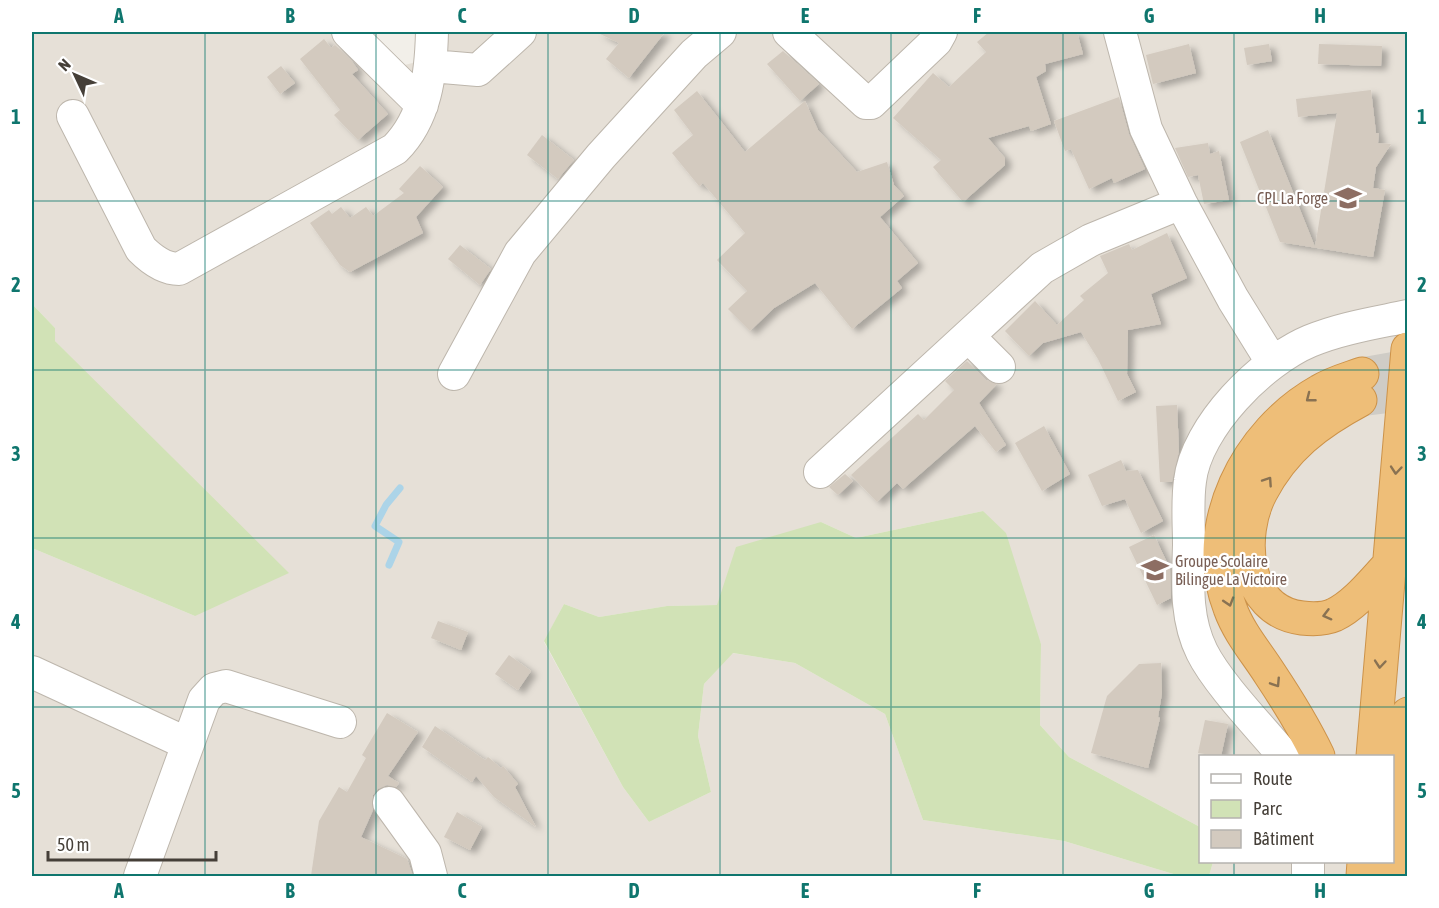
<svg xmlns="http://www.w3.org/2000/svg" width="1439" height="908" font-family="'Asap Condensed',sans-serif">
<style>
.residential{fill:#e6e0d7}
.green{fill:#d1e2b6}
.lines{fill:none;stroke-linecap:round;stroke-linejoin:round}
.stream{stroke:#acd4e8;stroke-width:7}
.building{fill:#d3cabf;filter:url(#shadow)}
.highway-tunnel{stroke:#cfccc6;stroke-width:33;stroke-dasharray:33 16;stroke-linecap:butt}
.minor-casing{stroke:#bdb6ac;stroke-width:34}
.highway-casing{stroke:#cc9249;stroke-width:35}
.minor{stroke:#fff;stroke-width:32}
.highway{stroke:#eebe78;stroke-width:33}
.oneway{stroke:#897252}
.grid{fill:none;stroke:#0f766e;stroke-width:1.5;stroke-opacity:0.55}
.labels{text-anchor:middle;stroke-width:4.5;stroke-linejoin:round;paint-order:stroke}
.education-label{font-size:16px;fill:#785e54;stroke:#fff;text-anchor:end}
.neatline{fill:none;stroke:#0f766e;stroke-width:2}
.grid-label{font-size:20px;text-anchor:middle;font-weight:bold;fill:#0f766e}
</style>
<defs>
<filter id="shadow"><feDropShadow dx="6" dy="4" stdDeviation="3" flood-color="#0004"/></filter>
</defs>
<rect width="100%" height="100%" fill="#f2efe9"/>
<path class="residential" d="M32,32H356L401,66L420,61L421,32H1407V876H1209L1213,862H1392V756H1200V827L1069,757L1040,725L1041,644L983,511L856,538L821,522L718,605L667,606L599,617L564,604L544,642L623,787L649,822L711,792L698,736L704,684L732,653L795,663L885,714L923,820L1064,841L1180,876H32V548L195,616L100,387L55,341V328L32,304Z"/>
<path class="green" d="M32,304L55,328V341L289,573L195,616L32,548Z
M983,511L1006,533L1041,644L1040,725L1069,757L1200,827V862H1213L1209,876H1180L1064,841L923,820L885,714L795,663L733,653L704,684L698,736L711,792L649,822L623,787L544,641L564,604L599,617L667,606L717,605L736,547L821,522L856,538Z"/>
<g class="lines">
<path class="stream" d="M389,565L399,542L375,526L386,505L400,488"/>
</g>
<path class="building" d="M596,32H665L629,78L606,59L619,43Z
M989,32H1077L1083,54L1045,64L1046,71L1036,77L1051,124L1031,131L1029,126L988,138L1005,158V165L963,202L933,167L941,160L893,118L933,73L949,87L986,52L977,42Z
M324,39L331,48L335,45L351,60L358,70L352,74L388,114L358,140L334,115L340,110L300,59Z
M1189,44L1196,73L1153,84L1146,55Z
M1269,44L1272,61L1247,65L1244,48Z
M1319,44L1382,46L1381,66L1318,64Z
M783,51L819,84L800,101L767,64Z
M281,66L295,83L280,94L267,77Z
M1371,90L1376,133H1379L1378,143L1391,144L1376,167L1373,188L1385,190L1373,257L1280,242L1240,142L1268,130L1315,247L1337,113L1298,117L1296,99Z
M697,91L745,152L805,101L818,130L857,172L887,162L894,185L904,196L880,217L918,263L897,281L902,288L852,329L815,283L774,308L750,331L728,309L747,291L717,260L745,233L703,183L699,186L672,153L693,135L674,110Z
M1119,97L1129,134L1145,169L1114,183L1112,178L1089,189L1071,149L1065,151L1054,121Z
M542,135L574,160L558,179L527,155Z
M1208,143L1210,154L1219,151L1229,200L1204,204L1198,175L1188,177L1175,148Z
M420,166L443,187L416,217L423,233L350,272L340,265L310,223L329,210L332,214L341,207L350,218L366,207L373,216L404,193L399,189Z
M1167,233L1187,278L1151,294L1161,324L1128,330L1127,374L1136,392L1118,401L1098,359L1081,332L1043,343L1029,356L1005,331L1035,301L1057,325L1084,300L1080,296L1108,273L1100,256L1129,244L1132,250Z
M460,245L491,269L480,285L448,259Z
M967,361L986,380L997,384L979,403L1006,445L996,452L975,426L903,489L897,483L877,502L851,475L918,414L924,420L954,390L945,381Z
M1177,405L1179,451L1172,482H1160L1156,406Z
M1044,426L1070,474L1042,491L1015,443Z
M1121,460L1126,471L1138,470L1163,521L1141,533L1125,499L1102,506L1088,475Z
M845,474L853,481L838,495L829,487Z
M1154,535L1170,569L1171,598L1157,605L1129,547Z
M438,621L468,632L461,650L431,638Z
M509,655L531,671L518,690L495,674Z
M1161,663L1162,693L1158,717L1160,718L1148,768L1091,753L1107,696L1139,664Z
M387,713L418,732L388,776L399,783L396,787L387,785L378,789L373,795V810L361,837L407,859L413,876H311L319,821L339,787L347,792L366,758L362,755Z
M1205,720L1228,724L1221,756L1198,753Z
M435,726L485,760L488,757L501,768L503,766L518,784L515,787L536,827L494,797L476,776L472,782L422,747Z
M457,812L482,827L470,850L444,837Z"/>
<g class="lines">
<path class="highway-tunnel" d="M1362,374L1408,366
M1360,400L1408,394"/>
<defs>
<path id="minor" d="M348,32L422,105
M789,32L866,103H871L936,41L941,32
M1120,32L1146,129L1181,203L1233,299L1272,362
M431,66L478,70L520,32
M73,116L141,249C151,259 165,269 179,269L395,149C426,118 431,74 432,32
M968,336L999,367
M454,374L520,253L601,156L694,54L720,32
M820,472L1042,268L1091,240L1181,203
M32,672L188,744
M1284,756C1261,728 1218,684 1202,652C1185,618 1188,582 1189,545C1189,524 1187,502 1190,481C1196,427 1262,361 1310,341C1341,328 1375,323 1408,316
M389,803L425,853L431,876
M1308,862V876
M140,876L204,700L214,689L226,686L340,722"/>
<path id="highway" d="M1360,400C1317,423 1284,448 1261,492C1238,535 1243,611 1302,618C1311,619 1325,619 1334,615C1355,605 1372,583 1388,566
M1318,756C1304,727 1288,701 1270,674C1256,652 1239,633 1230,608C1198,526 1247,432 1320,391C1333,383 1348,379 1362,374
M1373,756L1408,349
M1363,876L1364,862
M1396,876L1408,714"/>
</defs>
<use href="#minor" class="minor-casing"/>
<use href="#highway" class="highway-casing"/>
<use href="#minor" class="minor"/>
<use href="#highway" class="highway"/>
</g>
<defs><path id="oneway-chevron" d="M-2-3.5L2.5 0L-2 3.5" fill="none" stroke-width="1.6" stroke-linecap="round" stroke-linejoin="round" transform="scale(1.5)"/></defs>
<g class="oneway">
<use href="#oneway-chevron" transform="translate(1310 398) rotate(142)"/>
<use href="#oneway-chevron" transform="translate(1396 470) rotate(95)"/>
<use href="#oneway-chevron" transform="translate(1268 481) rotate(-56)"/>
<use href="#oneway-chevron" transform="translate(1229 602) rotate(73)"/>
<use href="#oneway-chevron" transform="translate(1327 615) rotate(165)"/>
<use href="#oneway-chevron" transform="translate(1380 664) rotate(95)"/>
<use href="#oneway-chevron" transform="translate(1276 683) rotate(57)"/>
</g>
<path class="grid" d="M205,32V876M376,32V876M548,32V876M720,32V876M891,32V876M1063,32V876M1234,32V756M32,201H1408M32,370H1408M32,538H1408M32,707H1408M1234,862V876"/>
<defs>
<symbol id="school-bare" viewBox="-9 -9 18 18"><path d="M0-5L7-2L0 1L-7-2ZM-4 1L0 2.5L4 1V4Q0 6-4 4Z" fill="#8d6e63" stroke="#fff" stroke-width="2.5" paint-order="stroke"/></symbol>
</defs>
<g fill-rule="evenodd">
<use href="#school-bare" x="1329" y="179" width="38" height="38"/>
<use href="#school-bare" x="1136" y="551" width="38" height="38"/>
</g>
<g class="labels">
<g class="education-label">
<text x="1328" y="204">CPL La Forge</text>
<text x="1175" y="567" text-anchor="start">Groupe Scolaire<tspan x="1175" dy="18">Bilingue La Victoire</tspan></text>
</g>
</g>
<rect width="1439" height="908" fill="none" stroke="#ffffff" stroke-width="66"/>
<rect x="1199" y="755" width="195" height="108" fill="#ffffff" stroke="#b5b2af" stroke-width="1.5"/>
<rect x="1211" y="774" width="30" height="9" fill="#ffffff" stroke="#b5b2af" stroke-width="1.5"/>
<text x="1253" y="785" font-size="18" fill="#453f38">Route</text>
<rect x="1211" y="800" width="30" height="18" fill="#d1e2b6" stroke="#b5b2af" stroke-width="1.5"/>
<text x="1253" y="815" font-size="18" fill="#453f38">Parc</text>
<rect x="1211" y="830" width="30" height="18" fill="#d3cabf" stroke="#b5b2af" stroke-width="1.5"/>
<text x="1253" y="845" font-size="18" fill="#453f38">Bâtiment</text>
<g transform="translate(75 75) rotate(314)" stroke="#ffffff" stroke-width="4.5" paint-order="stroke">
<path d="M0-4.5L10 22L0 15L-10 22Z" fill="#453f38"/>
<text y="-9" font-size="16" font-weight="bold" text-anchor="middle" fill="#453f38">N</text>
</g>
<path d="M48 851v9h168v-9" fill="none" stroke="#453f38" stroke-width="3"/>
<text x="57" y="851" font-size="18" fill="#453f38" stroke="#ffffff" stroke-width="4.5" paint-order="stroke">50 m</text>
<rect x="33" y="33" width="1373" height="842" class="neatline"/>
<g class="grid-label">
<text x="119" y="23">A</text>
<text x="290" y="23">B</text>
<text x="462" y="23">C</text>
<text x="634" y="23">D</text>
<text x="805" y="23">E</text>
<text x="977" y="23">F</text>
<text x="1149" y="23">G</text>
<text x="1320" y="23">H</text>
<text x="16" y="124">1</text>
<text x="1422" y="124">1</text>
<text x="16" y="292">2</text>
<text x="1422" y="292">2</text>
<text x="16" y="461">3</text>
<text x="1422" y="461">3</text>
<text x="16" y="629">4</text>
<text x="1422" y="629">4</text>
<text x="16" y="798">5</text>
<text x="1422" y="798">5</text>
<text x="119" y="898">A</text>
<text x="290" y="898">B</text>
<text x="462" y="898">C</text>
<text x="634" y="898">D</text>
<text x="805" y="898">E</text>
<text x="977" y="898">F</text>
<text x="1149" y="898">G</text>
<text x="1320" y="898">H</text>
</g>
</svg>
